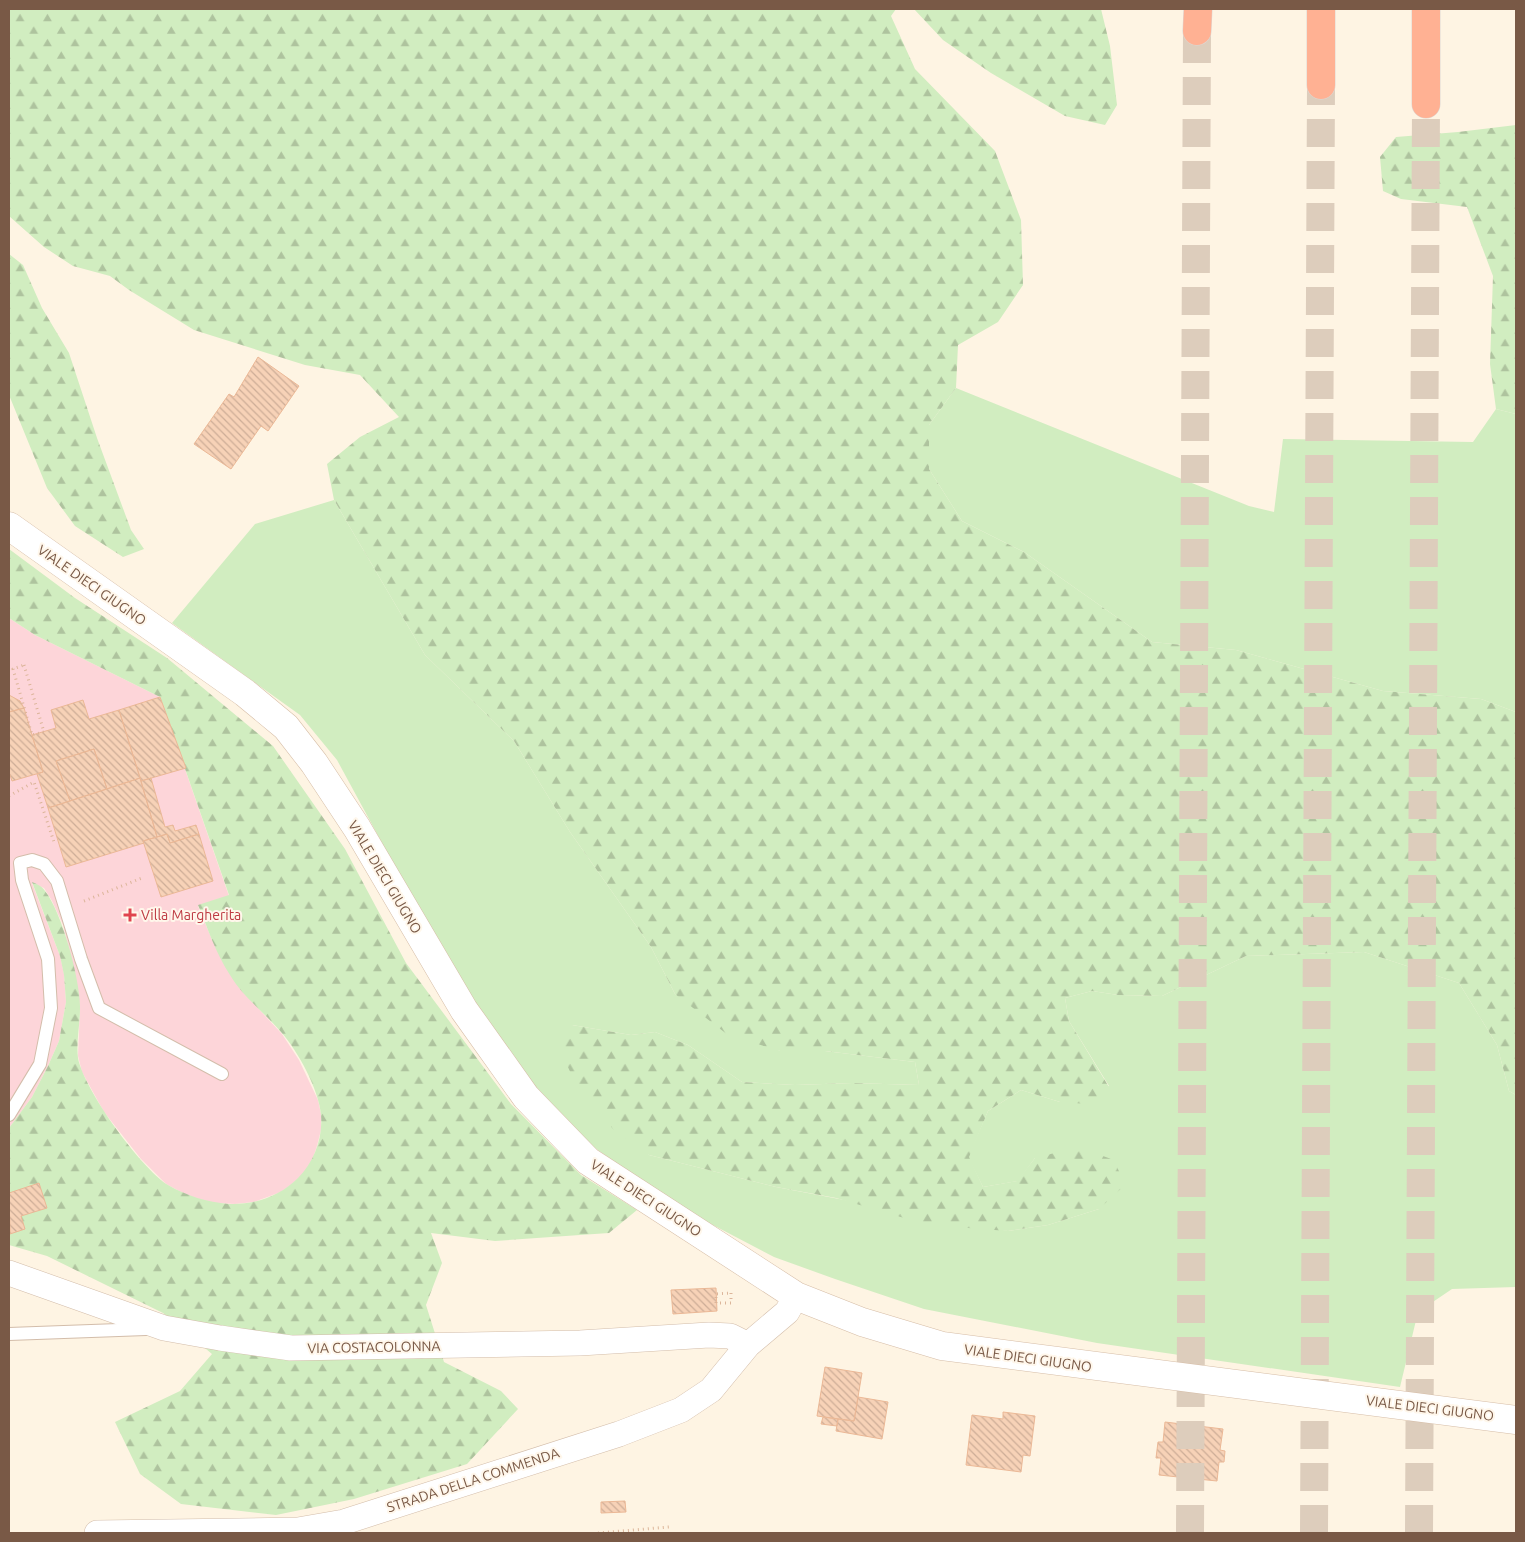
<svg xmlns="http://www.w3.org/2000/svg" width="1525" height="1542" font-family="Ubuntu,sans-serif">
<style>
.medical{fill:#fdd5d9}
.grass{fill:#d1edc0}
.forest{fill:url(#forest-firs)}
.building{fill:url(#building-back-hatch);stroke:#ebb896}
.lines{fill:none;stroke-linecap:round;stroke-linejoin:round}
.highway-tunnel{stroke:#ddcdbc;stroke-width:28;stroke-dasharray:28 14;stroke-linecap:butt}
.lane-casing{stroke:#d3bdaa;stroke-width:14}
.street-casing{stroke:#d3bdaa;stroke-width:26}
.secondary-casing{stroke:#d6bda7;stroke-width:29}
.highway-casing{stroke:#dfd7d3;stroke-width:29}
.path{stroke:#dcb59a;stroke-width:3;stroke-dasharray:1 4;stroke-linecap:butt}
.lane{stroke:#fff;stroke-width:12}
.street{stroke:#fff;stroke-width:25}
.secondary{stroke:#fff;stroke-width:28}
.highway{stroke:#ffb193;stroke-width:28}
.health-dot{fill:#e0444e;stroke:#fff7eb;stroke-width:2}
.labels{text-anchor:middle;stroke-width:4;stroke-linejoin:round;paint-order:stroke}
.street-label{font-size:14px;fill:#795946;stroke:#fff7eb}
.health-label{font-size:14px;fill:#be3a42;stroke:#fff7eb;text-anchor:start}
</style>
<defs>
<pattern id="forest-firs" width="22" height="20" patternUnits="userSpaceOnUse" patternTransform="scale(1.25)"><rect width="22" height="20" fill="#d1edc0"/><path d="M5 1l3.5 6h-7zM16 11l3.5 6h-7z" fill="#aec39e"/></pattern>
<pattern id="building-back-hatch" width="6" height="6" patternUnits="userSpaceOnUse" patternTransform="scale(1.25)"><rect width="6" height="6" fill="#f7d2b7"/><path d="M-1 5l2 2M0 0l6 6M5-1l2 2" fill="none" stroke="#cdad97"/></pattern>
</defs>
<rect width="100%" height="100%" fill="#fef4e3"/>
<path class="medical" d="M9,618L35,635L160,697L229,896L198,906L213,942L243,992L282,1034L299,1060L318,1100L321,1114V1130L317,1146L312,1161L303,1174L292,1184L281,1192L254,1202L235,1204L216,1203L198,1199L181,1192L166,1184L141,1159L104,1112L82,1072L78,1056L80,1007L74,970L63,925L52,901L44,888L32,883L60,956L64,974L66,1002L59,1041L48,1066L32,1097L9,1128Z"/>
<path class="grass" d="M956,388L1249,506L1274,512L1283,439L1473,442L1496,409L1516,414V712L1481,699L1383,691L1236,650L1152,642L1024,552L962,521L929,469V425Z
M334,500L425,655L514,741L570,832L651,947L675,994L780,1051H825L915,1062L919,1085L852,1083L795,1085L742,1082L688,1045L655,1032L631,1035L572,1025L649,1155L776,1187L1008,1231L1048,1225L1099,1209L1035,1158L1018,1181L983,1187L968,1157L988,1111L1021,1090L1060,1102L1109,1086L1069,1021L1065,998L1092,991L1118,995L1162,996L1246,956L1364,952L1459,983L1497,1045L1509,1091L1516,1095V1287L1452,1289L1418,1312L1400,1387L1097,1343L924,1309L835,1279L774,1257L669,1202L576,1134L550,1107L498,1038L438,946L337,760L300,715L172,623L255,524Z"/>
<path class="forest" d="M9,9H896L891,16L915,69L995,151L1021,220L1023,285L998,322L958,345L956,388L929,425V469L962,521L1024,552L1152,642L1236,650L1383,691L1481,699L1516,712V1095L1509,1091L1497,1045L1459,983L1364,952L1246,956L1162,996L1118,995L1092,991L1065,998L1069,1021L1109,1087L1101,1105L1060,1102L1021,1090L988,1111L969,1157L983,1187L1017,1181L1035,1158L1078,1147L1114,1160L1125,1185L1099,1209L1048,1225L1008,1231L928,1225L836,1198L776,1187L649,1155L615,1131L580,1093L561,1052L572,1025L631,1035L655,1032L688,1045L742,1082L795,1085L852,1083L919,1085L915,1062L825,1051H780L728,1035L675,994L651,947L570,832L514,741L425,655L334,500L327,464L360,437L399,417L360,375L305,365L194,330L129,290L110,276L73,266L44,247L9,216Z
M914,9H1101L1110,46L1117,105L1105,125L1065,116L991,73L943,40Z
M1516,125V414L1496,409L1490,364L1493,276L1467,207L1401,199L1383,191L1380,157L1396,137L1458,132Z
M9,254L23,265L42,308L69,353L97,438L131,530L144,549L123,557L75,526L47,488L9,395Z
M9,549L75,598L167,658L273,746L345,849L406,963L511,1104L581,1175L637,1210L609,1233L495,1241L431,1233L442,1263L426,1305L444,1362L501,1391L518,1409L467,1464L354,1499L276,1515L181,1504L140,1474L115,1422L180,1391L212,1354L163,1313L47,1256L9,1245V1128L32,1097L48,1066L59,1041L66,1002L64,975L60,956L32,882C37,884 42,886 45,891C62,912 81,982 80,1009C80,1025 76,1042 78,1058C84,1090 140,1167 168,1185C187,1196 207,1202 229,1204C255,1205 280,1196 298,1178C314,1162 323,1138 321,1115C319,1090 298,1051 281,1032C265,1013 243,997 230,975C216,954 208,929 198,905L229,895L160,697L35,635L9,618Z"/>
<path class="building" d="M258,357L299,386L268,431L261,426L231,469L194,444L229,394L234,397Z
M9,695L20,701L24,708L9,712Z
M160,697L186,768L141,781L119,710Z
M83,700L89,719L119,710L140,778L107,789L94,749L56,761L70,801L48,808L37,774L43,772L32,735L56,728L51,710Z
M24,708L43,772L12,781L9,772V712Z
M94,749L107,789L70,801L56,761Z
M140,778L157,837L143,841L144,843L66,867L48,808Z
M151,778L165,827L173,825L175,831L196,825L199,834L170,843L167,834L157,837L141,781Z
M167,834L170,843L199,834L213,881L161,897L143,841Z
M39,1183L47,1208L21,1216L25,1229L10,1234L9,1193Z
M716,1288L717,1311L673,1314L671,1290Z
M825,1367L862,1373L854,1421L817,1416Z
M858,1397L888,1402L882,1439L836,1431L838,1419L854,1421Z
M1003,1412L1035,1416L1030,1456L1023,1455L1021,1472L966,1465L972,1415L1003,1419Z
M823,1417L838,1419L837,1426L821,1424Z
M1165,1422L1223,1429L1220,1450L1225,1451L1224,1462H1219L1217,1481L1159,1475L1161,1458H1156L1158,1442H1163Z
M625,1501L626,1512L601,1513V1502Z"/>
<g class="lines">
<path class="highway-tunnel" d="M1190,1533L1197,31
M1314,1533L1321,85
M1419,1533L1426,104"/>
<defs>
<path id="lane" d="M9,1115L40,1064L51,1008L48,959L22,880L20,863L32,860L44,864L57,881L81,959L99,1008L222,1074
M9,1334L146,1329"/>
<path id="street" d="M9,1273L164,1328L220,1338L291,1348L580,1343L709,1335L730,1336L748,1345
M97,1533L298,1530L344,1522L619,1434L681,1410L711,1390L748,1345L787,1312L796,1296"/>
<path id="secondary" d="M9,526L245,693L286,727L314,763L357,828L464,1010L526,1097L588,1161L796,1296L862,1322L942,1346L1516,1420"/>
<path id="highway" d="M1426,9V104
M1197,31L1198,9
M1321,85V9"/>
</defs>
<use href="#lane" class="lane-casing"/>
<use href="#street" class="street-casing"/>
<use href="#secondary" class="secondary-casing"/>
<use href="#highway" class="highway-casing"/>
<path class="path" d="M24,665L44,732L32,735L13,669Z
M9,796L34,782L55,845
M84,901L142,878
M731,1293V1303H716V1294Z
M598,1533L669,1527"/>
<use href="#lane" class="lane"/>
<use href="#street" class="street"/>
<use href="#secondary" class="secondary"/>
<use href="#highway" class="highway"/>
</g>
<path class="health-dot" d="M127.5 907.5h5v5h5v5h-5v5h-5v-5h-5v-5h5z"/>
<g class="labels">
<g class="street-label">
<text transform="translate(92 585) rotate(35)" y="5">VIALE DIECI GIUGNO</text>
<text transform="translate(385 877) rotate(59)" y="5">VIALE DIECI GIUGNO</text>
<text transform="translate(646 1198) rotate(33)" y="5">VIALE DIECI GIUGNO</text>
<text transform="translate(374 1347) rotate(-1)" y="5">VIA COSTACOLONNA</text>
<text transform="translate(1028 1358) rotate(8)" y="5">VIALE DIECI GIUGNO</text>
<text transform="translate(1430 1408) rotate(7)" y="5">VIALE DIECI GIUGNO</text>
<text transform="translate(473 1480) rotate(-18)" y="5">STRADA DELLA COMMENDA</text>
</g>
<g class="health-label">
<text x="141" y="920">Villa Margherita</text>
</g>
</g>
<rect width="1525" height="1542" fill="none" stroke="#795946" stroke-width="20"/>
</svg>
